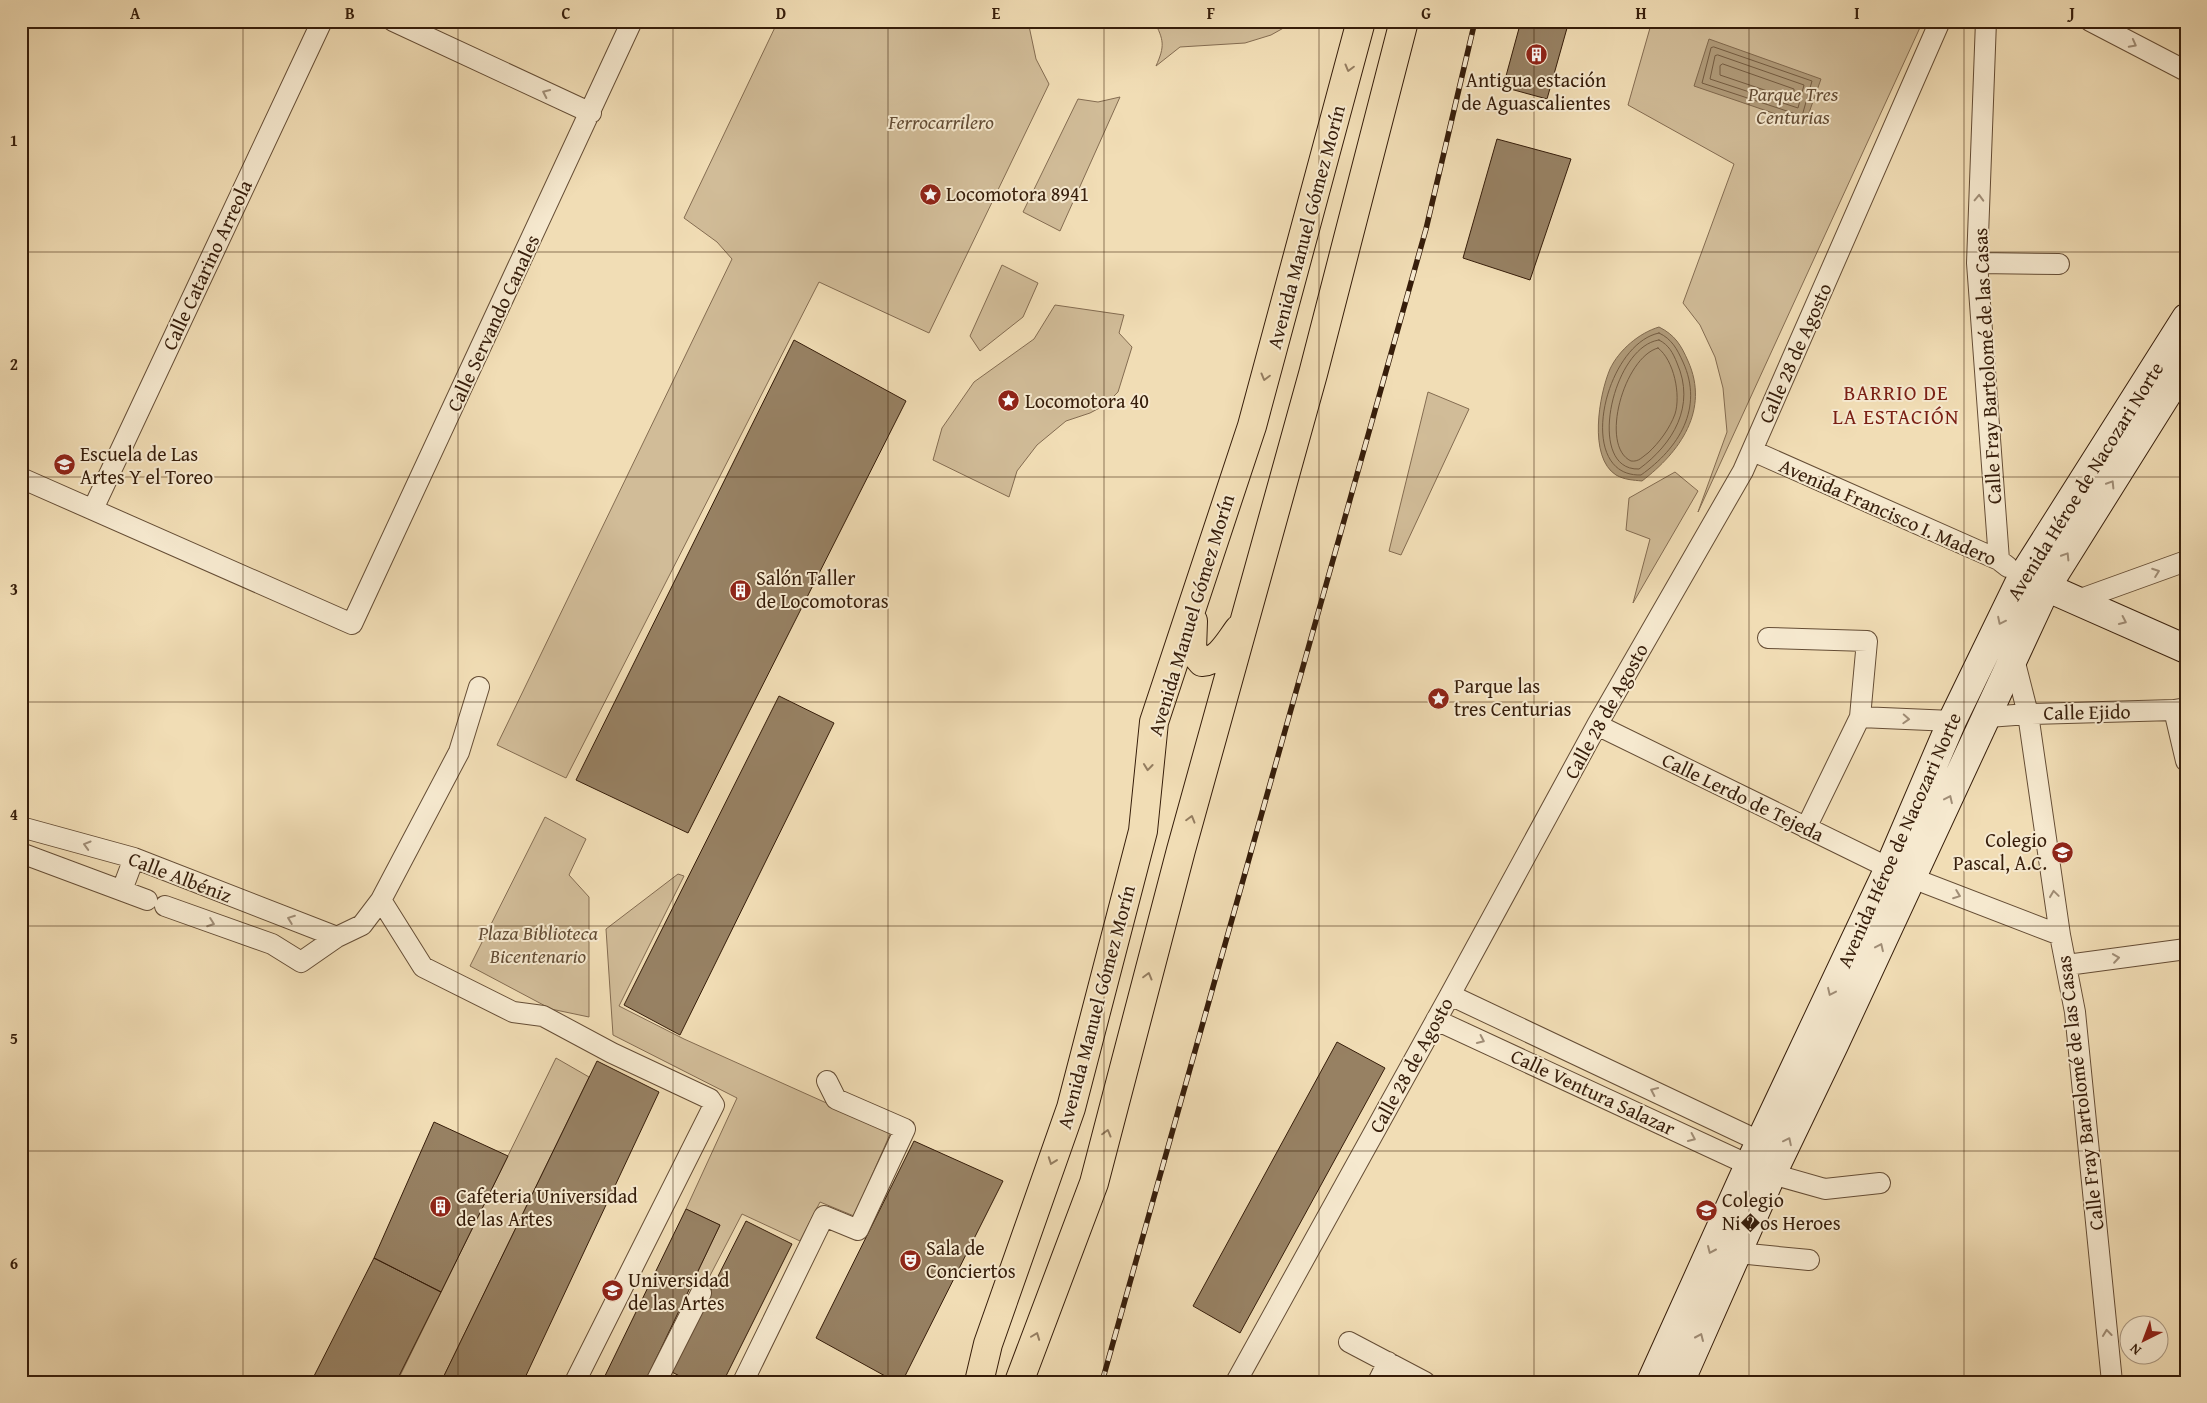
<svg xmlns="http://www.w3.org/2000/svg" width="2207" height="1403" font-family="'Gentium Book Plus',serif">
<style>
.green{fill:#d1bc98;stroke:#846c51}
.water{fill:#b19c7b;stroke:#80694e}
.lines{fill:none;stroke-linecap:round;stroke-linejoin:round}
.shore{stroke:#745c42;stroke-width:1}
.building{fill:#978163;stroke:#361d0a}
.street-casing{stroke:#654d35;stroke-width:22}
.secondary-casing{stroke:#361d0a;stroke-width:30}
.primary-casing{stroke:#361d0a;stroke-width:30}
.street{stroke:#f6e9cf;stroke-width:20}
.secondary{stroke:#f6e9cf;stroke-width:28}
.primary{stroke:#f1ddb5;stroke-width:28}
.rail-casing{stroke:#361d0a;stroke-width:5.5}
.rail{stroke:#f6e9cf;stroke-width:4;stroke-dasharray:11;stroke-linecap:butt}
.oneway{stroke:#a08d76}
.oneway2{stroke:#947d60}
.grid{fill:none;stroke:#361d0a;stroke-width:1;stroke-opacity:0.55}
.labels{text-anchor:middle;stroke-width:4;stroke-linejoin:round;paint-order:stroke}
.poi-label{font-size:20px;fill:#361d0a;stroke:#f6e9cf;text-anchor:start}
.park-label{font-size:20px;font-style:italic;fill:#644d35;stroke:#f6e9cf}
.street-label{font-size:20px;fill:#361d0a;stroke:#f6e9cf}
.neighbourhood-label{font-size:21px;letter-spacing:1px;fill:#7a1f14;stroke:#f6e9cf}
.neatline{fill:none;stroke:#361d0a;stroke-width:2}
.grid-label{font-size:16px;text-anchor:middle;font-weight:bold;fill:#361d0a}
</style>
<rect width="100%" height="100%" fill="#f1ddb5"/>
<filter id="stains"><feTurbulence type="fractalNoise" baseFrequency=".004" numOctaves="4"/><feColorMatrix values="0 0 0 0 .2 0 0 0 0 .09 0 0 0 0 .02 0 0 0 .5 -.17"/></filter>
<radialGradient id="worn" r=".72"><stop offset=".6" stop-color="#630" stop-opacity="0"/><stop offset="1" stop-color="#630" stop-opacity=".3"/></radialGradient>
<path class="green" d="M778,21H832L864,26L869,21H1030L1029,26L1036,59L1049,84L929,333L819,282L566,778L497,745L732,259L717,242L684,218Z
M1154,21H1296L1271,35L1245,43L1180,47L1156,66C1165,46 1164,40 1154,21Z
M1652,21H1923L1698,512L1727,432L1723,388L1715,357L1700,325L1683,303L1734,164L1628,105Z
M1120,97L1060,231L1023,212L1078,99L1098,102Z
M1002,265L1038,283L1023,317L980,351L970,336Z
M1055,305L1124,315L1119,333L1132,347L1118,392L1105,405L1090,413L1066,421L1037,445L1017,471L1009,497L933,460L942,428L974,382L1034,339Z
M1428,392L1469,409L1401,555L1389,551Z
M1675,472L1698,491L1633,603L1650,539L1626,530L1629,498Z
M545,817L586,839L569,875L589,897V1017L551,1009L470,966Z
M678,874L684,876L619,1006L684,1039L891,1132L854,1216L820,1202L800,1241L742,1214L701,1293L691,1286L720,1225L686,1209L737,1098L613,1035L606,929Z
M556,1058L589,1077L441,1382H397Z"/>
<path class="water" d="M1709,39L1821,79L1805,124L1694,86Z
M1659,327C1675,335 1681,345 1688,361C1710,410 1680,452 1642,481C1633,480 1625,480 1616,475C1588,457 1599,395 1610,369C1619,350 1639,333 1659,327Z"/>
<g class="lines">
<path class="shore" d="M1714,47L1812,81L1802,116L1702,83L1711,48Z
M1718,55L1804,85L1798,108L1710,79L1715,56Z
M1723,64L1794,89V98L1791,99L1720,75V66Z
M1659,333C1672,339 1677,349 1683,362C1704,408 1679,448 1641,475C1574,477 1604,344 1659,333Z
M1659,340C1669,345 1673,353 1677,363C1696,406 1673,444 1639,469C1585,471 1612,346 1659,340Z
M1658,348C1674,360 1681,395 1675,414C1670,428 1659,443 1648,453C1642,457 1639,462 1631,461C1599,446 1624,357 1658,348Z"/>
</g>
<path class="building" d="M1521,21H1569L1547,99L1503,87Z
M1497,139L1571,159L1530,280L1463,258Z
M794,340L906,401L688,833L576,780Z
M779,696L834,723L680,1035L624,1005Z
M1337,1042L1385,1068L1240,1333L1193,1306Z
M597,1061L659,1092L523,1382H441Z
M434,1122L508,1156L441,1292L374,1258Z
M914,1141L1003,1181L902,1382H896L816,1338Z
M686,1209L720,1225L645,1382H602Z
M746,1221L792,1244L723,1382H691L670,1371Z
M374,1258L441,1292L396,1382H311Z"/>
<g class="lines">
<defs>
<path id="street" d="M393,21L591,113
M1986,21L1977,263L1999,560
M2090,21L2186,71
M1977,263L2059,264
M1753,451L1999,560L2008,567
M21,478L352,624L632,21
M93,509L322,21
M2078,600L2186,561
M1768,638L1867,641L1860,717L1806,828
M2014,659L2028,714L2060,935L2075,1012L2112,1382
M2174,710L2186,761
M1860,717L1952,721
M1988,717L2028,714L2174,710L2186,708
M1597,725L1889,868
M21,827L134,858L337,937
M21,853L147,900
M1912,878L2060,935
M122,890L134,858
M381,900L423,967L513,1012L543,1016L612,1053L710,1099L714,1105L575,1382
M165,906L272,944L301,962L337,937L362,925L381,900L459,752L479,687
M2067,965L2186,949
M1450,995L1761,1142
M1436,1020L1749,1165
M1772,1174L1825,1189L1880,1183
M1738,1253L1809,1260
M1349,1342L1425,1382
M656,1382L701,1293
M743,1382L824,1216L858,1230L905,1129L836,1099L827,1081
M1236,1382L1450,995L1597,725L1743,471L1940,21
M1378,1382L1388,1362"/>
<path id="secondary" d="M2030,580L2186,649
M1651,1382L1749,1165L1889,868L1952,721L2022,577L2186,318
M1680,1382L1772,1174L1834,1045L2047,586L2186,364"/>
<path id="primary" d="M1193,621L1192,650L1202,662C1220,661 1229,642 1239,629
M979,1382L988,1344L1071,1108L1143,831L1154,722L1252,426L1361,21
M1019,1382L1094,1183L1181,850L1313,374L1404,21"/>
</defs>
<use href="#street" class="street-casing"/>
<use href="#secondary" class="secondary-casing"/>
<use href="#primary" class="primary-casing"/>
<use href="#street" class="street"/>
<use href="#secondary" class="secondary"/>
<use href="#primary" class="primary"/>
<defs>
<path id="rail" d="M1102,1382L1426,229L1475,21"/>
</defs>
<use href="#rail" class="rail-casing"/>
<use href="#rail" class="rail"/>
</g>
<defs><path id="oneway-chevron" d="M-2-3.5L2.5 0L-2 3.5" fill="none" stroke-width="1.6" stroke-linecap="round" stroke-linejoin="round" transform="scale(1.25)"/></defs>
<g class="oneway">
<use href="#oneway-chevron" transform="translate(2133 44) rotate(28)"/>
<use href="#oneway-chevron" transform="translate(546 93) rotate(-155)"/>
<use href="#oneway-chevron" transform="translate(1979 198) rotate(-88)"/>
<use href="#oneway-chevron" transform="translate(2111 484) rotate(-58)"/>
<use href="#oneway-chevron" transform="translate(2066 556) rotate(-58)"/>
<use href="#oneway-chevron" transform="translate(2156 572) rotate(-20)"/>
<use href="#oneway-chevron" transform="translate(2001 621) rotate(116)"/>
<use href="#oneway-chevron" transform="translate(2123 621) rotate(25)"/>
<use href="#oneway-chevron" transform="translate(1906 719) rotate(3)"/>
<use href="#oneway-chevron" transform="translate(1949 799) rotate(-65)"/>
<use href="#oneway-chevron" transform="translate(87 845) rotate(-164)"/>
<use href="#oneway-chevron" transform="translate(2054 894) rotate(-98)"/>
<use href="#oneway-chevron" transform="translate(1957 895) rotate(21)"/>
<use href="#oneway-chevron" transform="translate(291 919) rotate(-159)"/>
<use href="#oneway-chevron" transform="translate(211 923) rotate(20)"/>
<use href="#oneway-chevron" transform="translate(1880 947) rotate(-65)"/>
<use href="#oneway-chevron" transform="translate(2116 958) rotate(-8)"/>
<use href="#oneway-chevron" transform="translate(1831 992) rotate(115)"/>
<use href="#oneway-chevron" transform="translate(1481 1040) rotate(25)"/>
<use href="#oneway-chevron" transform="translate(1654 1091) rotate(-155)"/>
<use href="#oneway-chevron" transform="translate(1692 1138) rotate(25)"/>
<use href="#oneway-chevron" transform="translate(1788 1141) rotate(-64)"/>
<use href="#oneway-chevron" transform="translate(1711 1250) rotate(114)"/>
<use href="#oneway-chevron" transform="translate(2107 1333) rotate(-96)"/>
<use href="#oneway-chevron" transform="translate(1700 1337) rotate(-66)"/>
</g>
<g class="oneway2">
<use href="#oneway-chevron" transform="translate(1349 68) rotate(105)"/>
<use href="#oneway-chevron" transform="translate(1265 377) rotate(105)"/>
<use href="#oneway-chevron" transform="translate(1148 767) rotate(96)"/>
<use href="#oneway-chevron" transform="translate(1191 819) rotate(-74)"/>
<use href="#oneway-chevron" transform="translate(1148 976) rotate(-75)"/>
<use href="#oneway-chevron" transform="translate(1107 1133) rotate(-75)"/>
<use href="#oneway-chevron" transform="translate(1052 1161) rotate(110)"/>
<use href="#oneway-chevron" transform="translate(1036 1336) rotate(-69)"/>
</g>
<path class="grid" d="M243,21V1382M458,21V1382M673,21V1382M888,21V1382M1104,21V1382M1319,21V1382M1534,21V1382M1749,21V1382M1964,21V1382M21,252H2186M21,477H2186M21,702H2186M21,926H2186M21,1151H2186"/>
<defs>
<symbol id="building-disc" viewBox="-11 -11 22 22"><circle r="9.5" fill="#8f2418" stroke="#f6e9cf"/><path d="M-4-6H4V6H1V3H-1V6H-4ZM-2.5-4.3h1.7v1.8h-1.7ZM.8-4.3h1.7v1.8H.8ZM-2.5-1h1.7V.8h-1.7ZM.8-1h1.7V.8H.8Z" fill="#fff"/></symbol>
<symbol id="sight-disc" viewBox="-11 -11 22 22"><circle r="9.5" fill="#8f2418" stroke="#f6e9cf"/><path d="M0-6L1.8-2.2L6-1.7L2.9 1.2L3.7 5.4L0 3.3L-3.7 5.4L-2.9 1.2L-6-1.7L-1.8-2.2Z" fill="#fff"/></symbol>
<symbol id="school-disc" viewBox="-11 -11 22 22"><circle r="9.5" fill="#8f2418" stroke="#f6e9cf"/><path d="M0-5L7-2L0 1L-7-2ZM-4 1L0 2.5L4 1V4Q0 6-4 4Z" fill="#fff"/></symbol>
<symbol id="university-disc" viewBox="-11 -11 22 22"><circle r="9.5" fill="#8f2418" stroke="#f6e9cf"/><path d="M0-5L7-2L0 1L-7-2ZM-4 1L0 2.5L4 1V4Q0 6-4 4Z" fill="#fff"/></symbol>
<symbol id="theatre-disc" viewBox="-11 -11 22 22"><circle r="9.5" fill="#8f2418" stroke="#f6e9cf"/><path d="M-5-5.5Q0-4 5-5.5V0Q5 5 0 6Q-5 5-5 0ZM-3.3-2.5H-1v1.5H-3.3ZM1-2.5H3.3v1.5H1ZM-2.8 1Q0 5.5 2.8 1Z" fill="#fff"/></symbol>
</defs>
<g fill-rule="evenodd">
<use href="#building-disc" x="1524" y="42" width="25" height="25"/>
<use href="#sight-disc" x="918" y="182" width="25" height="25"/>
<use href="#sight-disc" x="996" y="388" width="25" height="25"/>
<use href="#school-disc" x="52" y="452" width="25" height="25"/>
<use href="#building-disc" x="728" y="578" width="25" height="25"/>
<use href="#sight-disc" x="1426" y="686" width="25" height="25"/>
<use href="#university-disc" x="2050" y="840" width="25" height="25"/>
<use href="#building-disc" x="428" y="1194" width="25" height="25"/>
<use href="#school-disc" x="1694" y="1198" width="25" height="25"/>
<use href="#theatre-disc" x="898" y="1248" width="25" height="25"/>
<use href="#university-disc" x="600" y="1278" width="25" height="25"/>
</g>
<g class="labels">
<g class="poi-label">
<text x="1536" y="87" text-anchor="middle">Antigua estación<tspan x="1536" dy="23">de Aguascalientes</tspan></text>
<text x="946" y="201">Locomotora 8941</text>
<text x="1025" y="408">Locomotora 40</text>
<text x="80" y="461">Escuela de Las<tspan x="80" dy="23">Artes Y el Toreo</tspan></text>
<text x="756" y="585">Salón Taller<tspan x="756" dy="23">de Locomotoras</tspan></text>
<text x="1454" y="693">Parque las<tspan x="1454" dy="23">tres Centurias</tspan></text>
<text x="2047" y="847" text-anchor="end">Colegio<tspan x="2047" dy="23">Pascal, A.C.</tspan></text>
<text x="456" y="1203">Cafeteria Universidad<tspan x="456" dy="23">de las Artes</tspan></text>
<text x="1722" y="1207">Colegio<tspan x="1722" dy="23">Ni�os Heroes</tspan></text>
<text x="926" y="1255">Sala de<tspan x="926" dy="23">Conciertos</tspan></text>
<text x="628" y="1287">Universidad<tspan x="628" dy="23">de las Artes</tspan></text>
</g>
<g class="park-label">
<text x="1793" y="101">Parque Tres<tspan x="1793" dy="23">Centurias</tspan></text>
<text x="941" y="129">Ferrocarrilero</text>
<text x="538" y="940">Plaza Biblioteca<tspan x="538" dy="23">Bicentenario</tspan></text>
</g>
<g class="street-label">
<text transform="translate(1306 227) rotate(-75)" y="7">Avenida Manuel Gómez Morín</text>
<text transform="translate(207 265) rotate(-65)" y="7">Calle Catarino Arreola</text>
<text transform="translate(493 323) rotate(-65)" y="7">Calle Servando Canales</text>
<text transform="translate(1795 353) rotate(-66)" y="7">Calle 28 de Agosto</text>
<text transform="translate(1987 366) rotate(-93)" y="7">Calle Fray Bartolomé de las Casas</text>
<text transform="translate(2085 481) rotate(-58)" y="7">Avenida Héroe de Nacozari Norte</text>
<text transform="translate(1888 512) rotate(24)" y="7">Avenida Francisco I. Madero</text>
<text transform="translate(1191 615) rotate(-73)" y="7">Avenida Manuel Gómez Morín</text>
<text transform="translate(1606 711) rotate(-61)" y="7">Calle 28 de Agosto</text>
<text transform="translate(2087 712) rotate(-1)" y="7">Calle Ejido</text>
<text transform="translate(1743 797) rotate(26)" y="7">Calle Lerdo de Tejeda</text>
<text transform="translate(1899 840) rotate(-66)" y="7">Avenida Héroe de Nacozari Norte</text>
<text transform="translate(180 877) rotate(21)" y="7">Calle Albéniz</text>
<text transform="translate(1096 1007) rotate(-75)" y="7">Avenida Manuel Gómez Morín</text>
<text transform="translate(1411 1065) rotate(-61)" y="7">Calle 28 de Agosto</text>
<text transform="translate(1593 1092) rotate(25)" y="7">Calle Ventura Salazar</text>
<text transform="translate(2080 1093) rotate(-97)" y="7">Calle Fray Bartolomé de las Casas</text>
</g>
<g class="neighbourhood-label">
<text x="1896" y="400">BARRIO DE<tspan x="1896" dy="24">LA ESTACIÓN</tspan></text>
</g>
</g>
<rect width="2207" height="1403" fill="none" stroke="#f1ddb5" stroke-width="55"/>
<g transform="translate(2144 1340) rotate(222)"><circle r="24" fill="#f6e9cf" stroke="#a99780"/>
<path d="M0-4L9 19L0 12L-9 19Z" fill="#8f2418"/>
<text y="-8" font-size="14" font-weight="bold" text-anchor="middle" fill="#361d0a">N</text>
</g>
<rect x="28" y="28" width="2152" height="1348" class="neatline"/>
<g class="grid-label">
<text x="135" y="19">A</text>
<text x="350" y="19">B</text>
<text x="566" y="19">C</text>
<text x="781" y="19">D</text>
<text x="996" y="19">E</text>
<text x="1211" y="19">F</text>
<text x="1426" y="19">G</text>
<text x="1641" y="19">H</text>
<text x="1857" y="19">I</text>
<text x="2072" y="19">J</text>
<text x="14" y="146">1</text>
<text x="14" y="370">2</text>
<text x="14" y="595">3</text>
<text x="14" y="820">4</text>
<text x="14" y="1044">5</text>
<text x="14" y="1269">6</text>
</g>
<rect width="100%" height="100%" filter="url(#stains)"/>
<rect width="100%" height="100%" fill="url(#worn)"/>
</svg>
